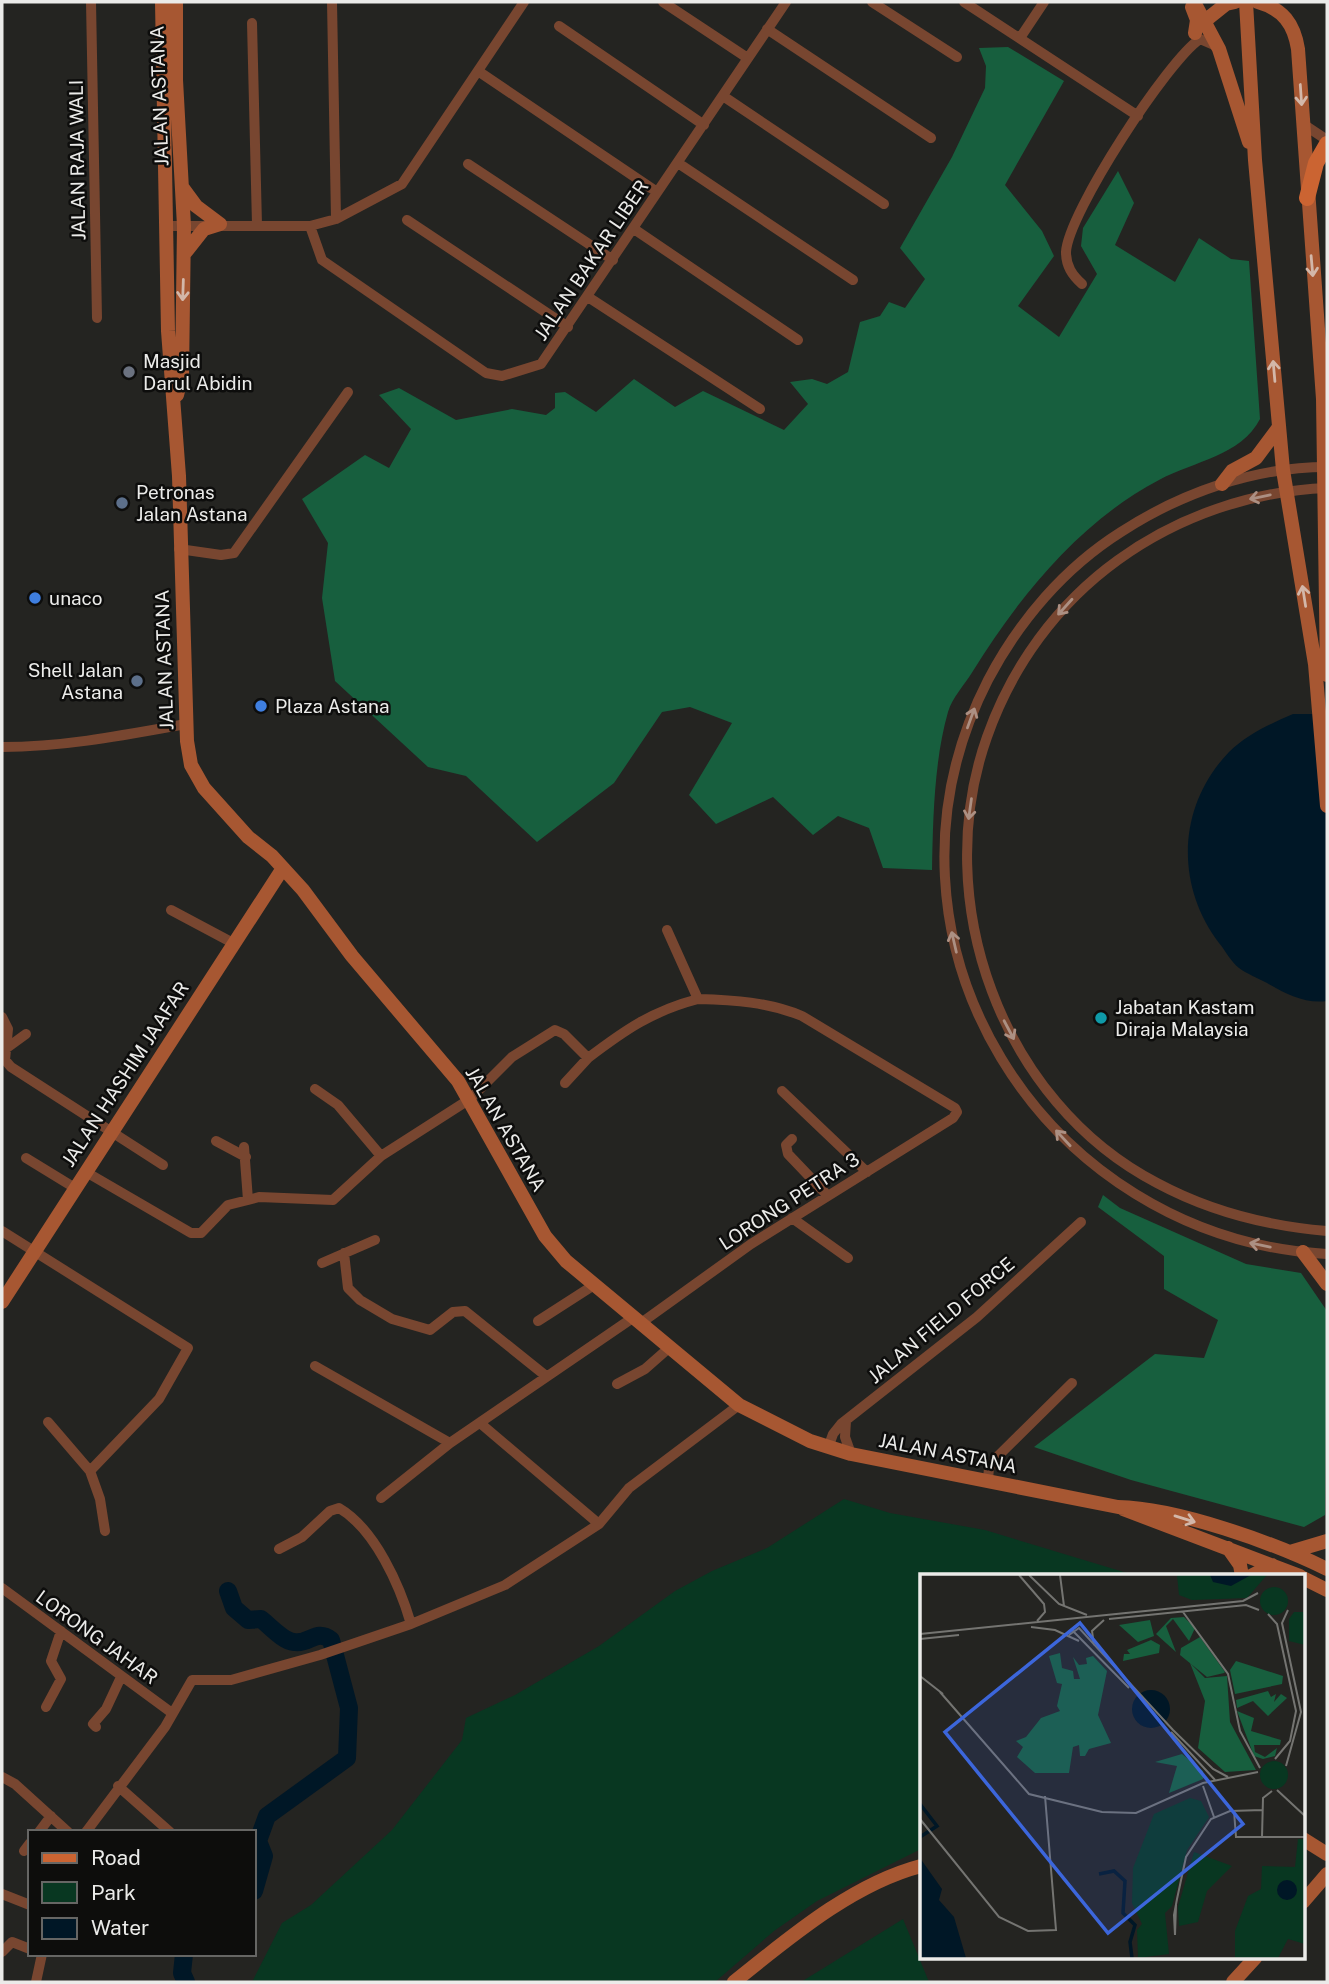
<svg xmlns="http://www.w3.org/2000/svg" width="1329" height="1984" font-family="'Public Sans',sans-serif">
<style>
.green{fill:#083721}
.forest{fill:#175f3e}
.water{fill:#001726}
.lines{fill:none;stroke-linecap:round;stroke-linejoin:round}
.river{stroke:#001726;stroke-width:18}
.street{stroke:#784630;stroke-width:10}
.secondary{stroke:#a75732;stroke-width:14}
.primary{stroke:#cb6432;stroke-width:16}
.oneway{stroke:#d3b7a9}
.oneway2{stroke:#ac9083}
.worship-dot{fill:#6b7280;stroke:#0d0d0c;stroke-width:2.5}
.service-dot{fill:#5c6f8a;stroke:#0d0d0c;stroke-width:2.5}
.shop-dot{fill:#3f7fe0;stroke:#0d0d0c;stroke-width:2.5}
.culture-dot{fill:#0f9aa8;stroke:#0d0d0c;stroke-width:2.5}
.labels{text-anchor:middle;stroke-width:5;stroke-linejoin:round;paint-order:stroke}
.street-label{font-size:19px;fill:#ebebe9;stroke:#0d0d0c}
.poi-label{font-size:19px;fill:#ebebe9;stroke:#0d0d0c;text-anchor:start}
.inset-river{fill:none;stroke:#001726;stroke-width:3.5}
.inset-road{fill:none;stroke:#747471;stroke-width:2}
.view{fill:#3c66db;fill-opacity:0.15;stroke:#3c66db;stroke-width:3.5}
.inset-edge{fill:none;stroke:#ebebe9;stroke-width:3.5}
</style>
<rect width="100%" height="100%" fill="#242421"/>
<path class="green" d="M844,1499L890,1513L985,1530L1137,1576H921V1849L817,1901L774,1931L715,1982H252L282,1923L311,1905L392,1830L462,1740L466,1718L515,1695L599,1646L675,1591L712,1571L767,1548Z
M903,1919L929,1982H801Z"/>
<path class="forest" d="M1008,47L1064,81L1005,185L1042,231L1054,256L1018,306L1059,337L1097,274L1081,246L1083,228L1118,171L1134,203L1115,245L1175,282L1199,238L1231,259L1249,261L1260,419C1241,456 1194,461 1159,480C1079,522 1019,597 973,671C965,684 952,698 948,712C934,761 933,820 932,870L883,868L869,828L838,816L813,835L773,797L716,824L689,795L732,723L690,707L662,712L614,783L537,842L466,776L428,767L335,681L322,598L328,543L302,499L365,455L389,468L411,429L379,395L399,388L456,420L512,409L546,415L555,408V393L565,392L596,412L634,379L675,407L703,391L784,430L808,404L790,382L812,379L827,384L848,372L860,322L880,316L889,302L905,308L925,279L900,248L952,157L985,88L986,66L979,48Z
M1103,1195L1120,1208L1246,1264L1301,1273L1327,1311L1325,1515L1304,1527L1131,1480L1034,1447L1155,1354L1204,1358L1218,1320L1164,1289V1256L1098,1207Z"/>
<path class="water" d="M1293,714H1327V1001C1305,1004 1286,994 1267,983C1258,978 1247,974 1239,968C1231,962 1225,950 1219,943C1175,885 1177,806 1229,752C1247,734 1270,724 1293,714Z"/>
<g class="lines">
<path class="river" d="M228,1591L234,1608L248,1620L261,1619C270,1626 283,1641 294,1642C310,1645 316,1628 331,1640L349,1708L347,1758L267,1816L258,1841L264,1856L254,1891
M184,1954L182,1973L186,1982"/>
<path class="street" d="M91,2L97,318
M332,2L336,219
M663,2L746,57
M872,2L957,57
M964,2L1138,116
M252,23L257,225
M559,26L704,125
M767,29L931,138
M1020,38L1044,2
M478,71L657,192
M723,96L884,204
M1303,124L1327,140
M678,163L853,280
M468,164L613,260
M407,220L568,327
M167,226H310L336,219L402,184L524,2
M310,226L322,260L486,373L502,376L541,364L786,2
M634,229L798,340
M1082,284C1072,275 1066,266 1066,252C1068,213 1168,60 1200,39L1216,46
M588,297L760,409
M1327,467C1254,467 1181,493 1121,532C1064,568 1019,621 988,680C855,939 1043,1238 1327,1254
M1327,488C1252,491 1179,516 1118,560C1057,604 1012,666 987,737C929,900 1001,1102 1157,1183C1211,1212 1267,1226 1327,1231
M179,549L221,555L234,553L348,392
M2,747C64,747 125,735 186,724
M171,910L233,943
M2,1017L8,1029L5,1060L11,1067L163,1165
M4,1050L26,1034
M565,1083L588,1058
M315,1089L338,1105L381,1156
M782,1091L867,1172
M792,1139L786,1145L788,1154L828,1196
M216,1141L246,1157
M244,1147L248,1200
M26,1158L75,1188
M86,1172L191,1233H201L228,1205L248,1200L259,1197L333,1200L381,1156L470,1099L512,1057L555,1030L564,1034L588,1058C625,1030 652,1011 698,999L667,930
M792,1218L848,1258
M2,1231L188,1348L159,1399L90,1471
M344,1253L348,1288L360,1300L392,1319L430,1330L453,1312L465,1311L546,1376
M322,1263L375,1240
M538,1321L594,1285
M641,1323L751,1244L953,1118L957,1112L955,1108L802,1016C768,1002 734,1000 698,999
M315,1366L450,1443
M617,1384L645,1369L670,1347
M846,1421L845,1437L851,1454
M48,1422L90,1471L100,1499L105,1531
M480,1423L599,1524
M828,1448L833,1434L841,1424L977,1317L1081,1222
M988,1479L989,1468L996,1458L1072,1383
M381,1498L450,1443L634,1317
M279,1549L302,1537L330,1511L339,1508C375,1529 400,1586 411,1624
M2,1588L172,1713
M46,1707L61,1679L51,1661L61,1631
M96,1727L93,1724L106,1709L121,1677
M2,1777L15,1784L68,1832
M118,1786L170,1832
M39,1832L51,1816
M86,1832L165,1727L192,1680H231L320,1655L411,1624L505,1585L599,1524L629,1488L739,1405
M24,1851L30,1843
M2,1894L30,1905
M2,1952L12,1942L30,1949
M36,1982L42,1954"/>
<path class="secondary" d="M162,2L168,331L179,476L187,741L191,765L204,788L248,837L272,856L303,890L352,956L458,1081L545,1236L566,1261L739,1405L810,1441L851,1454L1118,1507C1177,1508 1274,1543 1327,1569
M176,2V80L184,226L182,375L177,395
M1194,2L1219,49L1249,142
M1246,2L1255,160L1283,470L1315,664L1327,806
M1258,2C1283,9 1294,24 1298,49L1323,399L1327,675
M1192,7L1197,20L1195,33
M1206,20L1226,4L1235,2
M182,187L196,206L220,224
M185,253L204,229L220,224
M1222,484L1232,471L1256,458L1279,427
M1303,1252L1327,1284
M2,1302L283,868
M1123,1509L1300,1576
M1228,1548L1240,1565L1242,1576
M1290,1552L1327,1541
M1251,1576L1272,1565
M1303,1578L1327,1590
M1303,1839L1327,1854
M1303,1902L1327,1874
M734,1982C789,1938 852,1884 921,1866
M1233,1982L1255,1958"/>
<path class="primary" d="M1307,198L1316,163L1327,144"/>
</g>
<defs><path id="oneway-shaft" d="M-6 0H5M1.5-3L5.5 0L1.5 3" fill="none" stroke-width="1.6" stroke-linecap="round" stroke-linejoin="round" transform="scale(1.75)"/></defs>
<g class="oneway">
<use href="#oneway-shaft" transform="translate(1301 95) rotate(86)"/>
<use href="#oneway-shaft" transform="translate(1312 266) rotate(85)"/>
<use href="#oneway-shaft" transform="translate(183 290) rotate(92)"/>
<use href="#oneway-shaft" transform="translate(1274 371) rotate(-95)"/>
<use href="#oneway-shaft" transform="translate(1304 596) rotate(-99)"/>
<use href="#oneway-shaft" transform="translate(1185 1519) rotate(17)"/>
</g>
<g class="oneway2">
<use href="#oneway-shaft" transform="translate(1260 497) rotate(168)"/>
<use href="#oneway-shaft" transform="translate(1065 607) rotate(132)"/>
<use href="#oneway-shaft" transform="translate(971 718) rotate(-70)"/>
<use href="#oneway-shaft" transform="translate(970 809) rotate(98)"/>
<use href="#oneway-shaft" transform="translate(954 942) rotate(-103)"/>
<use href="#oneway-shaft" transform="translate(1009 1030) rotate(62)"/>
<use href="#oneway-shaft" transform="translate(1063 1138) rotate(-133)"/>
<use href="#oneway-shaft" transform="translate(1260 1245) rotate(-168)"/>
</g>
<circle class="worship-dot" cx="129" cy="372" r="7"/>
<g class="service-dot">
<circle cx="122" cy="503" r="7"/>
<circle cx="137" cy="681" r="7"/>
</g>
<g class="shop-dot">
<circle cx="35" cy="598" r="7"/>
<circle cx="261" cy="706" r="7"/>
</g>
<circle class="culture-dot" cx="1101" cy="1018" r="7"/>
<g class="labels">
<g class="street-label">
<text transform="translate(159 96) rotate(-92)" y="7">JALAN ASTANA</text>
<text transform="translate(77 160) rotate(-91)" y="7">JALAN RAJA WALI</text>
<text transform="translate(591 260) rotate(-56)" y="7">JALAN BAKAR LIBER</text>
<text transform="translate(164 660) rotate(-92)" y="7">JALAN ASTANA</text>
<text transform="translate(125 1074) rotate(-57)" y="7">JALAN HASHIM JAAFAR</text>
<text transform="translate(506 1129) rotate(60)" y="7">JALAN ASTANA</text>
<text transform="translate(789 1201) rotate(-33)" y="7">LORONG PETRA 3</text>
<text transform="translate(941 1320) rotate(-40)" y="7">JALAN FIELD FORCE</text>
<text transform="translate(948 1453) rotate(11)" y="7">JALAN ASTANA</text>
<text transform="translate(97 1637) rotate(36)" y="7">LORONG JAHAR</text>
</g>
<g class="poi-label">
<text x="143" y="368">Masjid<tspan x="143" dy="22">Darul Abidin</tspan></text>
<text x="136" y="499">Petronas<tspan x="136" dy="22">Jalan Astana</tspan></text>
<text x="49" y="605">unaco</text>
<text x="123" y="677" text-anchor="end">Shell Jalan<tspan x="123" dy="22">Astana</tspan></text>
<text x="275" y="713">Plaza Astana</text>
<text x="1115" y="1014">Jabatan Kastam<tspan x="1115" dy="22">Diraja Malaysia</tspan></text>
</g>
</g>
<g transform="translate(920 1574)">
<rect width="385" height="385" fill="#242421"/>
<path d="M257,1H347L327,24L272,26L259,21ZM340 27a14 14 0 1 1 28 0a14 14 0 1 1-28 0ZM374,38H385V71L369,67V45ZM340 201a14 14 0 1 1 28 0a14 14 0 1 1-28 0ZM270,224L281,227L289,243L267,276L252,332L245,339L249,380L218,384L217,356L222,350L212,329L213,294L234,240ZM378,265H385V370L368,365L358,384H315V357L328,322L341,315L342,292L375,293ZM274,278L312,292L287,317L278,348L259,352L258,333Z" fill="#083721"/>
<path d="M264,43L275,54L269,67L253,45L246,52L256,78L236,60L251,44ZM230,46L234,62L218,68L199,51ZM280,63L305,98L304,99L287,103L260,81L261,74ZM231,66L240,71L239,79L203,87L204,80H210L207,76ZM140,79L142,94L153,97L154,105H160L153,83L159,91L167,90L166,84L173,82L187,97L178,141L191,169L169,175L165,182H160L159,171L153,173L149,199H115L97,183L103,173L96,167L106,163L121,144L140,137L137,132L142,110L137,109L129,82ZM316,87L363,102L362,110L315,120L310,96ZM270,89L285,104L307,102L310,148L336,196L305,198L278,174L285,127ZM348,117L351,123L356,120L354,128L361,120L367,124L348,142L333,127L317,134L316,126ZM317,137L334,144L331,157L361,166L360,171H334L335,178L345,183L357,174L355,182L343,185L334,182ZM262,180L283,197V205L249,219L257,192L235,188Z" fill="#175f3e"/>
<path d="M290,1H331L311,12L293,8ZM212 135a19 19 0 1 1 38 0a19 19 0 1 1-38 0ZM0,284L22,315L19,326L34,343L46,384H0ZM357 316a10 10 0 1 1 20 0a10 10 0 1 1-20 0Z" fill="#001726"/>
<path class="inset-river" d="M0,230L17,252L0,263M179,300L194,297L205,307L203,339L215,351L210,368L212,384"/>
<path class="inset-road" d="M99,1L124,30L125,38L117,47M109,1L139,30L167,41M140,1L144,32M263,38L308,100L320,157L340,194M348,40L357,50L376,137L370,167L355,185M189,45L326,31L339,36M111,53L135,56L159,67M152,56L209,114M0,60L323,27L338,19M149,61L159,54L253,156L293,195L308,203M0,65L39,61M174,71L172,57L184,46M0,102L23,120M20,118L109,220L182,238L216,239L283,209L338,198M251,158L295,206M366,192L381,138L362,49L368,36M283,212L294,243M357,216L385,242M314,237L316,263H385M0,245L79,343L108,357L136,356L125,222M342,263L343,224L352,217M256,331L255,361L254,341L257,325L266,283L291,245L310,237L343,236"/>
<path class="view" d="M160,49L323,250L188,359L25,158Z"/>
<rect width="385" height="385" class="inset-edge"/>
</g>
<rect width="1329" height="1984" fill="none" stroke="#ebebe9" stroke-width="7"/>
<rect x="28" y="1830" width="228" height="126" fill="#0d0d0c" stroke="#666664" stroke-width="2"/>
<rect x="42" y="1853" width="35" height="10" fill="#cb6432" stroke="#666664" stroke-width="2"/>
<text x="91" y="1865" font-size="21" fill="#ebebe9">Road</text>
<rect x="42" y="1882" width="35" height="21" fill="#083721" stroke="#666664" stroke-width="2"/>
<text x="91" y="1900" font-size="21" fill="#ebebe9">Park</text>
<rect x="42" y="1918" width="35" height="21" fill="#001726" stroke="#666664" stroke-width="2"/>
<text x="91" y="1935" font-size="21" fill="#ebebe9">Water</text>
</svg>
